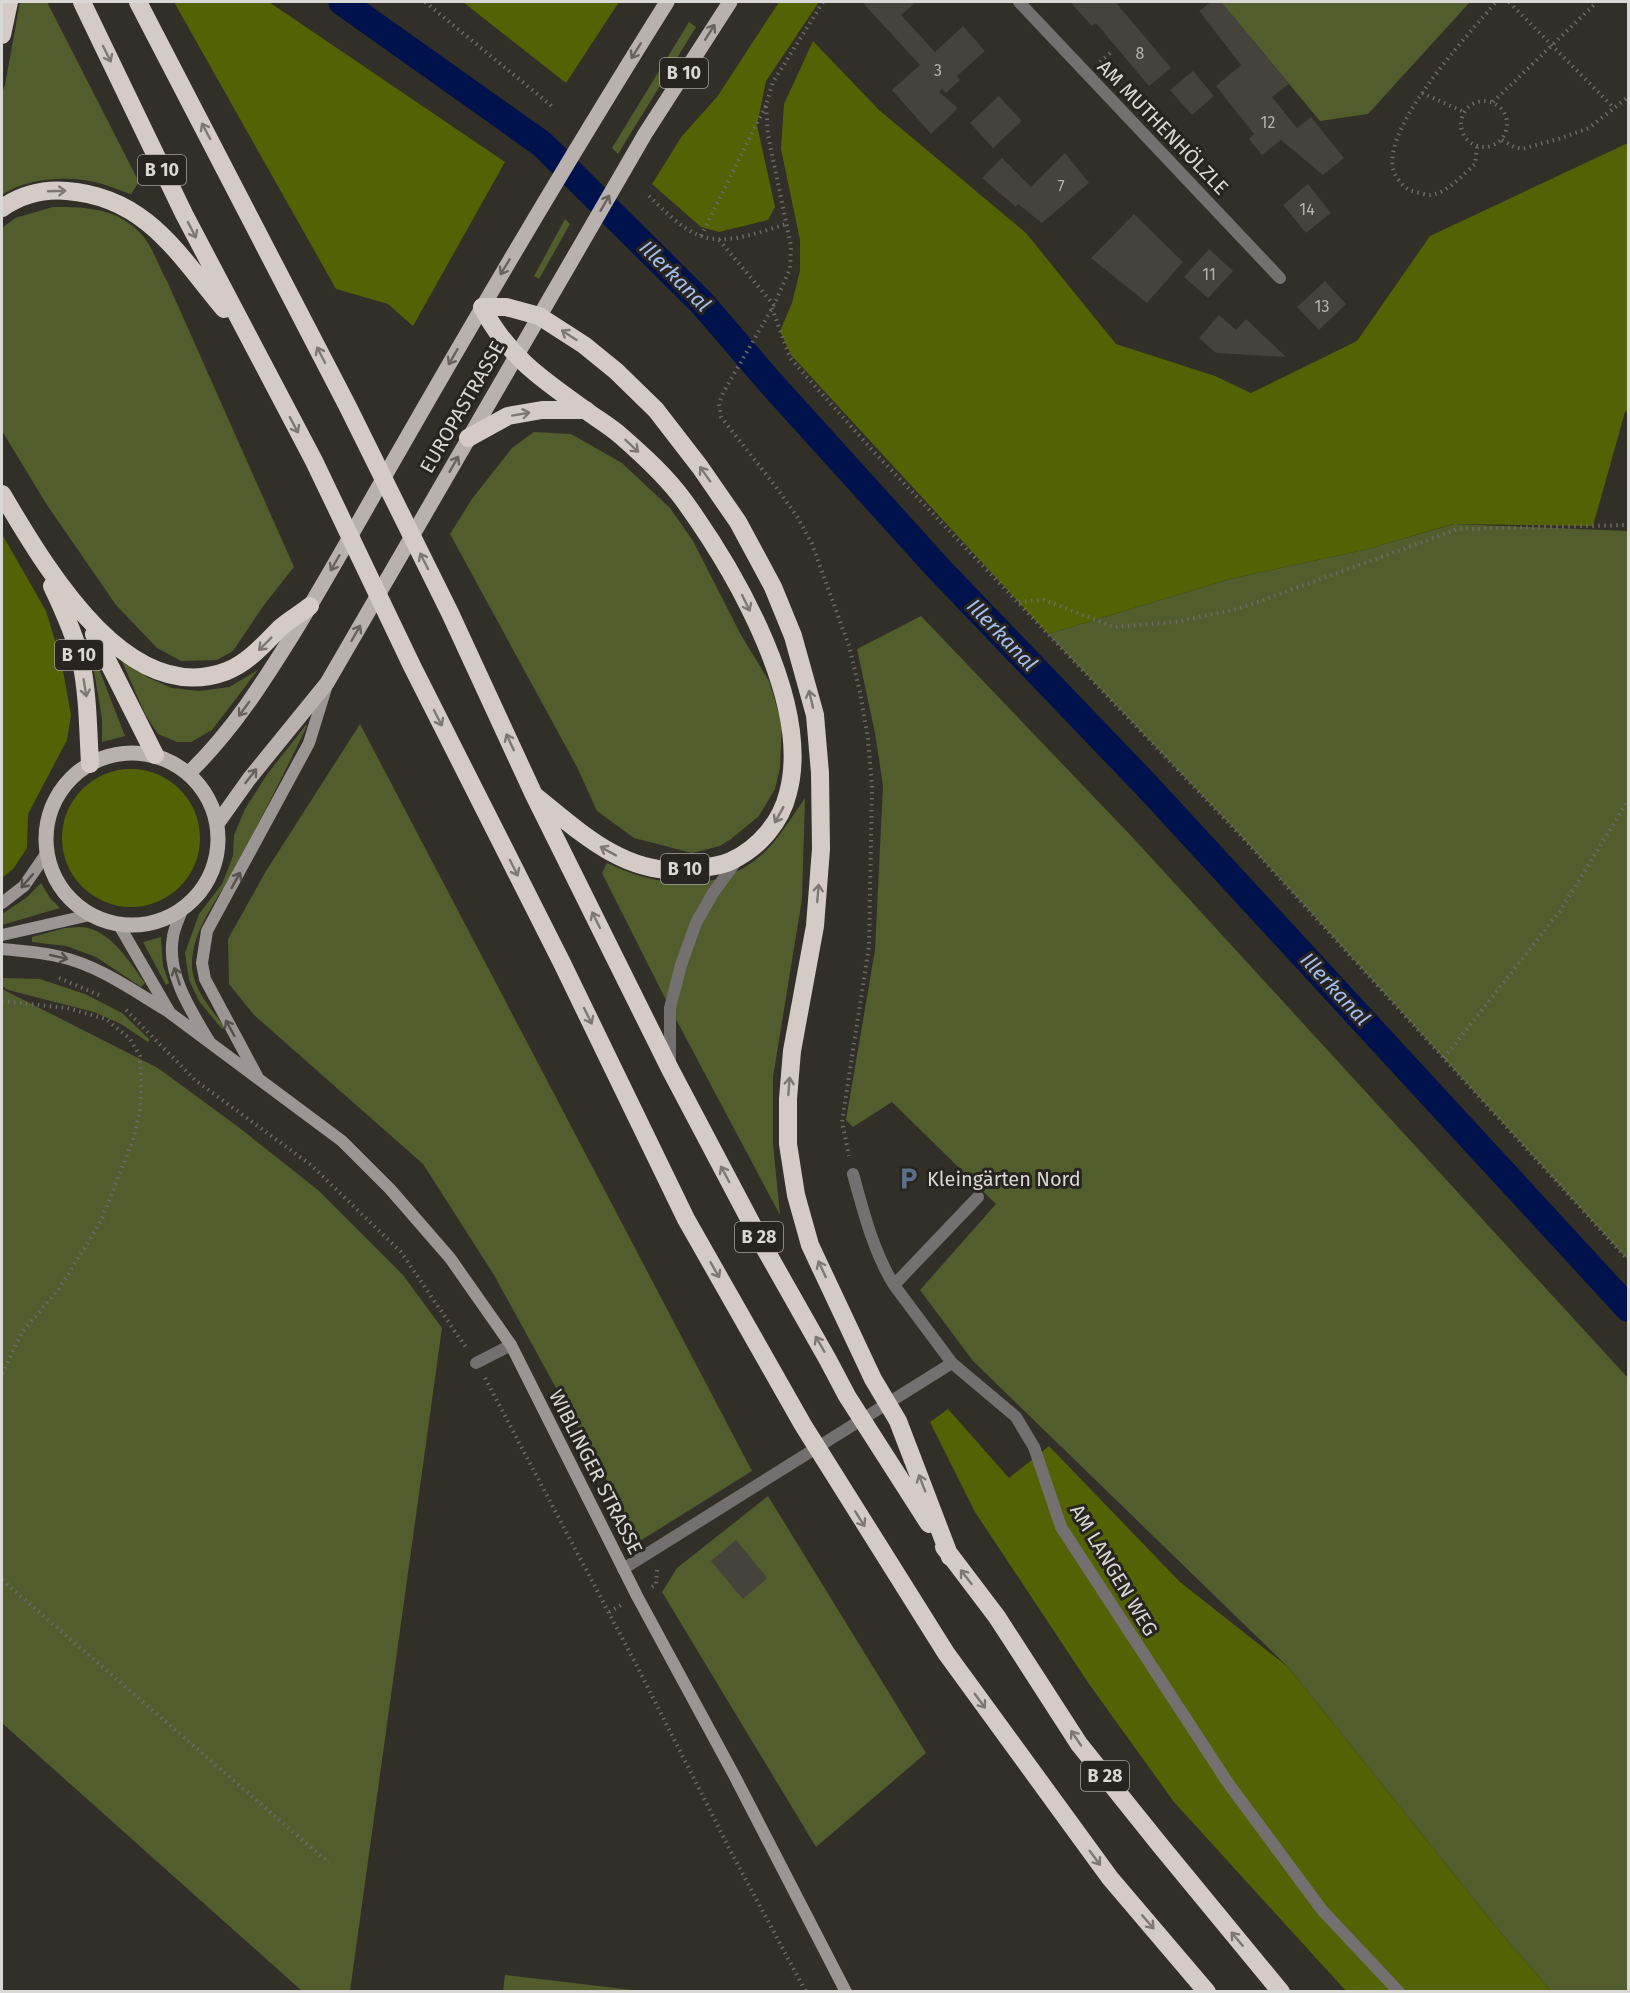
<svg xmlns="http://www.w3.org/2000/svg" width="1630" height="1993" font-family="'Fira Sans',sans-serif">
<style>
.green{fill:#525d2d}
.forest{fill:#536205}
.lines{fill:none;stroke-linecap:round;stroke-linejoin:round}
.canal{stroke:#00124b;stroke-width:27}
.building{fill:#46423c}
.path{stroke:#6d6964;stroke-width:4;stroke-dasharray:1.5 4.5;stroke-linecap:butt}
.lane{stroke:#74706f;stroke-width:12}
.street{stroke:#74706f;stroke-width:12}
.secondary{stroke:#9b9593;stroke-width:12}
.primary{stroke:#b9b1ae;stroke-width:15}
.highway{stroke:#d4cbc7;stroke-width:18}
.oneway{stroke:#69635f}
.oneway2{stroke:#7e7873}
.oneway3{stroke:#56514d}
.labels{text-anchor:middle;stroke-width:6;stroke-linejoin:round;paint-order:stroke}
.number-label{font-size:16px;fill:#b5b2ae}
.shield{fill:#28241f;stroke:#a5a29e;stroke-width:1.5}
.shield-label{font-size:18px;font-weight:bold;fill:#dad8d4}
.street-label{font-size:20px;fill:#dad8d4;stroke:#28241f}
.poi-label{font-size:20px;fill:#dad8d4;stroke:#28241f;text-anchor:start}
.water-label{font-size:21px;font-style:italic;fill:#a2bff5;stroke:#28241f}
</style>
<rect width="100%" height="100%" fill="#322e28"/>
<path class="green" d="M20,2H47L139,182L131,194C118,190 103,183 90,181C62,176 25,179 2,195V92L5,85Z
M1221,2H1470L1368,114L1320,121Z
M689,22L696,27L618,154L612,148Z
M53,207C87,207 119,208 143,236C153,248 159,267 167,281L294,567L264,605L233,651L217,660L181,661L157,648L116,605L47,505L2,431V228L15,218Z
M565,219L570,224L539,279L534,276Z
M534,432L571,434L622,463L670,508L693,541L741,635L769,681L782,724L780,768L775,789L759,816L731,839L720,846L692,853L634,838L597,811L577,767L450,534L472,499L512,448Z
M1454,524L1628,531V1260L1240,835L1048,634L1230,579L1368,549Z
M921,616L1135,840L1628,1378V1991H1551L1501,1933L1288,1667L973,1361L920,1290L996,1204L892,1102L853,1127L846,1120L875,950L883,786L875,733L857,649Z
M121,659L147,677L172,688L199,691L229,687L258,670L212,730L191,742H177L158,734L145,714Z
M99,669L125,736L102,742V719L94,671Z
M360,724L752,1471L640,1541L494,1275L423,1164L254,1015L229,984L228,939L266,871Z
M306,725L307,726C285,772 261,819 237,864C221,896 193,926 192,963C191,987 211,1009 225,1027L222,1029L199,1001L189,980L185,953L199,914L222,884L233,856L234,835L245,809L268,773Z
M805,798L802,899L773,1077V1144L780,1215L670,1008L602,873L607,863C663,890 729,895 773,843C785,829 794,813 805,798Z
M41,883L50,898L60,908L2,925V914L26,898Z
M65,928C72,928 81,926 88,928C114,935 130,963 145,983L141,987L96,957L66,946L32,942V937Z
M161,937L163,966L169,983L166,985L143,942Z
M2,978L40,979L85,994L122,1013L150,1040L148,1042L121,1024L94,1012L8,990L2,986Z
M2,989L158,1068L237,1126L318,1190L403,1275L442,1328L350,1991H302L2,1723Z
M768,1496L926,1753L816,1847L662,1592L677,1568Z
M505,1975L641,1991H503Z"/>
<path class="forest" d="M174,2H269L505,162L413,326L388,304L336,289Z
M463,2H619L566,83Z
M779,2H819L766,81L757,125L775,207L768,220L719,232L701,227L652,184L682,136L717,97Z
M813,41L879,110L1026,233L1116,344L1215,376L1251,393L1357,341L1430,236L1628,143V411L1625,412L1593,526L1453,524L1368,549L1230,579L1048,634L791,355L780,331L792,303L800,271V240L781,149L784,104Z
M2,534L46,611L61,660L71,715L67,740L28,814L27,848L13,869L2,878Z
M62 838a69 69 0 1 1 138 0a69 69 0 1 1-138 0Z
M948,1409L1009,1478L1049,1446L1180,1582L1288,1667L1501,1933L1551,1991H1346L1174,1802L1089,1684L975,1512L930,1422Z"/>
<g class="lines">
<path class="canal" d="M342,2L542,144L702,303L769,381L939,569L1148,787L1628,1308"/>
</g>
<path class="building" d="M862,2H916L901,15L935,52L963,26L985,51L957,76L960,80L946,93L942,89L939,92L958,108L931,134L892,90L920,65Z
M1070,2H1120L1117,4L1171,68L1149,86L1096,23L1092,26Z
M1211,2H1221L1289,84L1272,97L1297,128L1311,117L1344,158L1323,175L1281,140L1262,155L1249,139L1254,134L1216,86L1241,65L1199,11Z
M1193,71L1214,96L1192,115L1170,90Z
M999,96L1022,121L993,148L970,123Z
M1065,153L1089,183L1042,223L1018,204L1016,207L982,178L1002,158L1031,187Z
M1308,184L1331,213L1306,233L1283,205Z
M1134,214L1183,262L1147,303L1091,258Z
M1209,249L1233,271L1208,298L1184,277Z
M1325,281L1346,304L1319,330L1297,307Z
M1219,315L1236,330L1246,319L1286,357L1216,353L1199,338Z
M736,1540L767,1578L743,1599L711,1561Z"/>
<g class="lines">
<path class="path" d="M425,2L553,107
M823,2L773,82L766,105L768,135L791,246L790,269L774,305L723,393L719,404L721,417L776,487L798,518L812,544L849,646L860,692L868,739L872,786L869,946L842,1122L849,1156
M1509,2L1614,108
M1100,62L1110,53
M1422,93L1464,112
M1461 124a23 23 0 1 1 46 0a23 23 0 1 1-46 0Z
M1493,102L1597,2
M1502,140L1514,147L1522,149L1558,139L1589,128L1628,97
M1477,147L1475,164C1464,174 1446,194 1430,195C1426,195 1420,193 1416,192C1407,190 1404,187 1398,179C1367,141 1471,32 1496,2
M649,196C664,210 681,229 701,236C728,246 761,231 787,224
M701,236L766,105
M719,240L774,305
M772,308L790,358L874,452L1240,835L1628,1260
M1019,602L1044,600L1114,627L1176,622L1241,608L1458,529L1628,525
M59,978L101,996
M2,1001L67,1008L106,1019L130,1039L140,1056L141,1084L140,1110L133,1140L101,1221L59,1289L22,1332L2,1374
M126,1010L195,1080L311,1165L401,1252L467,1349
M1444,1058L1560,911L1628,801
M485,1378L639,1670L731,1852L806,1992
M2,1580L329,1863
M652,1587L656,1585L657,1570
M609,1612L623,1604"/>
<path class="lane" d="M670,1065V1008L681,965L696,923L713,893L738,859
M853,1174C864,1213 873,1251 894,1285L978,1197
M894,1285L952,1363
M476,1363L511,1345"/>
<path class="street" d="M1019,2L1280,278
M623,1569L952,1363L1016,1417L1034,1447L1061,1527L1228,1783L1322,1910L1399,1992"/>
<path class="secondary" d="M2,903L24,886L46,854
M182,910C179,919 174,928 173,937C166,973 191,1011 209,1041
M119,925L170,1013L342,1141L390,1189L450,1258L511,1345L637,1596L734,1775L846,1992
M2,935L90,915
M2,949C21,951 42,952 61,957C100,966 135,992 169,1012
M257,1076L205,979L202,963L207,931L309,743L326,688"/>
<path class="primary" d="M46 839a86 86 0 1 1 172 0a86 86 0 1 1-172 0Z
M189,773C233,730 262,684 295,631C331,572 364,512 398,453C485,301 574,150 667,2
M217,824L249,779L327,683L645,134L730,2"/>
<path class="highway" d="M82,2L184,214L314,461L412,666L562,963L686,1219L803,1425L946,1653L1110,1878L1207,1992
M138,2L348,407L450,613L534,795L670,1069L764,1247L828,1360L847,1396L929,1524
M2,35L9,2
M2,208C21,195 44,189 67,191C146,197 178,254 224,309
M468,438L508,416L542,410H586
M2,494C44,564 126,710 227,671C249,662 264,644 280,628C289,620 300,614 310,606
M52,586C63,609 75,635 81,661C88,695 88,729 90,764
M94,634L155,755
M534,795C577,829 622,874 682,870C698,868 716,868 731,861C759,848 781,822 788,793C812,704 736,573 685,502C667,477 644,456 621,436C611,427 599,420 588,412C543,380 508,357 482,307H506L539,316L584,345L616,371L656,410L700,467L738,522L773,587L793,636L815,715L820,773L821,849L815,926L792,1051L788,1099V1144L796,1195L810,1245L873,1379L898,1421L950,1557
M944,1547L997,1617L1079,1744L1160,1845L1281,1992"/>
</g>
<defs><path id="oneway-shaft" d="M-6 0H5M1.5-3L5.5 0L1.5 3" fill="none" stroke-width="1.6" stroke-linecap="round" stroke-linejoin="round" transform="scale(1.5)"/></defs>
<g class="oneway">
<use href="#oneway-shaft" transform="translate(710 32) rotate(-58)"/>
<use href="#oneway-shaft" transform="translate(636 51) rotate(122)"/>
<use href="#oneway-shaft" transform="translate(605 203) rotate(-60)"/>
<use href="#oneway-shaft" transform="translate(505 267) rotate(121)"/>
<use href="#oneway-shaft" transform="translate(453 357) rotate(120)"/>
<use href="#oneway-shaft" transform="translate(454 464) rotate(-60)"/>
<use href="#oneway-shaft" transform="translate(335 563) rotate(120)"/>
<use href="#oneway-shaft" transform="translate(356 633) rotate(-60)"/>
<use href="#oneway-shaft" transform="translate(244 709) rotate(126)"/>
<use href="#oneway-shaft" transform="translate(251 776) rotate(-52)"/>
</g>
<g class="oneway2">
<use href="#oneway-shaft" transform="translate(107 54) rotate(64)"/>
<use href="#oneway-shaft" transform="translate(206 131) rotate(-118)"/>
<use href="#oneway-shaft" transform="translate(57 191) rotate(-2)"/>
<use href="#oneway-shaft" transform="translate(192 230) rotate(63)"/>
<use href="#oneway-shaft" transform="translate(569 335) rotate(-147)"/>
<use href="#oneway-shaft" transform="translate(321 355) rotate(-117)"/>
<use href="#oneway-shaft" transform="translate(521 414) rotate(-10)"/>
<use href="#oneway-shaft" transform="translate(294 425) rotate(62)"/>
<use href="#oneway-shaft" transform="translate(632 446) rotate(43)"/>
<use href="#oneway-shaft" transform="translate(705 474) rotate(-125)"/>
<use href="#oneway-shaft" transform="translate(424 561) rotate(-117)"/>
<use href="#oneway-shaft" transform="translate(746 603) rotate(64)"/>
<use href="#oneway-shaft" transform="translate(265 644) rotate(135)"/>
<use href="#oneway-shaft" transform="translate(85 688) rotate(81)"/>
<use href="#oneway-shaft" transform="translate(811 699) rotate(-103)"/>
<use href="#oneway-shaft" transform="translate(438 718) rotate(63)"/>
<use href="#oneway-shaft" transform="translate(510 742) rotate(-115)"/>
<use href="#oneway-shaft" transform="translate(779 815) rotate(119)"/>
<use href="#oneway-shaft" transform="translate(608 851) rotate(-151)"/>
<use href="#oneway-shaft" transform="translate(514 868) rotate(63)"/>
<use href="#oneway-shaft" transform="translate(818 893) rotate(-85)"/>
<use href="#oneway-shaft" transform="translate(596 920) rotate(-116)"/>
<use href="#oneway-shaft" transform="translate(588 1016) rotate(64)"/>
<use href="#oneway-shaft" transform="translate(789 1086) rotate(-86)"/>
<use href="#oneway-shaft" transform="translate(725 1174) rotate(-118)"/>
<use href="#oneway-shaft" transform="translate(822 1269) rotate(-115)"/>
<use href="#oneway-shaft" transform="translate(715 1270) rotate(60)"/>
<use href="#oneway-shaft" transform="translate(820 1344) rotate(-120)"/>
<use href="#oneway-shaft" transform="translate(922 1483) rotate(-111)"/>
<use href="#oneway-shaft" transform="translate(860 1519) rotate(58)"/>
<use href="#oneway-shaft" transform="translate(966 1577) rotate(-128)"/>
<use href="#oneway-shaft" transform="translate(980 1701) rotate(54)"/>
<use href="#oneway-shaft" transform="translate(1076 1738) rotate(-124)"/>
<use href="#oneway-shaft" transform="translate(1095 1858) rotate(54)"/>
<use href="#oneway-shaft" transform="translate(1148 1922) rotate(49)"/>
<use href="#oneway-shaft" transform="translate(1237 1939) rotate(-130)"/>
</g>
<g class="oneway3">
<use href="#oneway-shaft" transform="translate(236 880) rotate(-61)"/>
<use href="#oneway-shaft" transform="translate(27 881) rotate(131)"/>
<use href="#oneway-shaft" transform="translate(59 957) rotate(13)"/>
<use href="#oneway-shaft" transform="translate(177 976) rotate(-108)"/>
<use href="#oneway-shaft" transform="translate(230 1028) rotate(-119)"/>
</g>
<defs>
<symbol id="parking-bare" viewBox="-9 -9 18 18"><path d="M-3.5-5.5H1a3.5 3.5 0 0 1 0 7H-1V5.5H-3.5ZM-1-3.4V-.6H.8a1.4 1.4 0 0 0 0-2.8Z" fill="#5c6f8a" stroke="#28241f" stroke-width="2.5" paint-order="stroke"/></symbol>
</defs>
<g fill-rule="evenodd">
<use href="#parking-bare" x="892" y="1162" width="33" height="33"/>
</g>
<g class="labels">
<g class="number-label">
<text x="1140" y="59">8</text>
<text x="938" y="76">3</text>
<text x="1268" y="128">12</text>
<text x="1061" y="192">7</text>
<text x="1307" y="215">14</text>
<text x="1209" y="280">11</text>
<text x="1322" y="312">13</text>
</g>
<g class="shield">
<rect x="660" y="58" width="48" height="30" rx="4.5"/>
<rect x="138" y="155" width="48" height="30" rx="4.5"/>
<rect x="55" y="640" width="48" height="30" rx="4.5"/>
<rect x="661" y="854" width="48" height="30" rx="4.5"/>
<rect x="735" y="1222" width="48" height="30" rx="4.5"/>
<rect x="1081" y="1761" width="48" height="30" rx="4.5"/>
</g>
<g class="shield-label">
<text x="684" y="79">B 10</text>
<text x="162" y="176">B 10</text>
<text x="79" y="661">B 10</text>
<text x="685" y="875">B 10</text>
<text x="759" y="1243">B 28</text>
<text x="1105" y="1782">B 28</text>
</g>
<g class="street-label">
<text transform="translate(1163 127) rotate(46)" y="7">AM MUTHENHÖLZLE</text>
<text transform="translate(462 407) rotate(-60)" y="7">EUROPASTRASSE</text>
<text transform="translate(596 1472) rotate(63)" y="7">WIBLINGER STRASSE</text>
<text transform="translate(1114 1570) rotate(59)" y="7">AM LANGEN WEG</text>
</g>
<g class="poi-label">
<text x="927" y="1186">Kleingärten Nord</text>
</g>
<g class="water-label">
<text transform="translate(675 276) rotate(45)" y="7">Illerkanal</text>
<text transform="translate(1002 635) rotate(46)" y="7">Illerkanal</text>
<text transform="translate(1335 989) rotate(47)" y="7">Illerkanal</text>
</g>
</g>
<rect width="1630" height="1993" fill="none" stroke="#dad8d4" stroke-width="6"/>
</svg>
